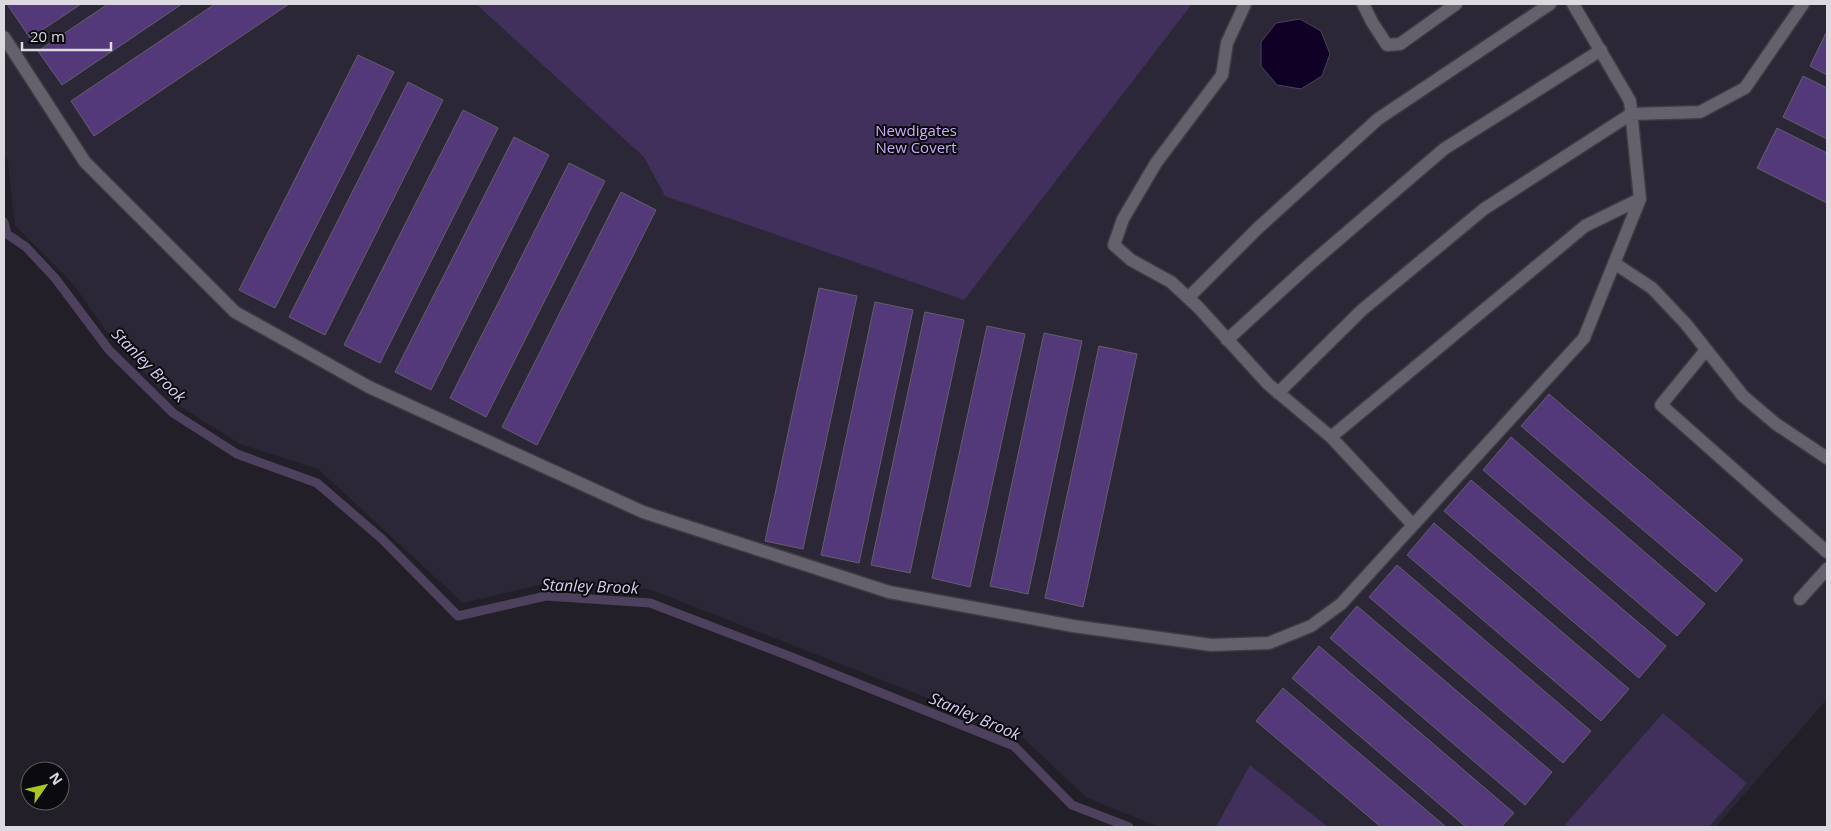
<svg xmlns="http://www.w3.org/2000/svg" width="1831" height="831" font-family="'Open Sans',sans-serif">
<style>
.built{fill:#2c2736}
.green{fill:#412f5c}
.water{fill:#100026;stroke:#4d415e}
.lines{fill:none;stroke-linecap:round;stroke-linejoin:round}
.stream{stroke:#4d415e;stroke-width:9}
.building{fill:#54397a;stroke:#635f6a}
.service-casing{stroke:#3e3b43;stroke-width:15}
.service{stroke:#65616c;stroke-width:12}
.labels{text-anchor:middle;stroke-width:4;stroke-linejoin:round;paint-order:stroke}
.park-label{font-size:15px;fill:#caaefa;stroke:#0b0a0e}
.water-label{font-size:16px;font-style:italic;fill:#dbcdf4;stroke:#0b0a0e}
</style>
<rect width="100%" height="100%" fill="#221f28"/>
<path class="built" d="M4,4H1827V699L1716,827H1159L1087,798L1019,734L649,589L547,583L463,603L318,469L240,444L173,402L115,343L73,284L15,225L8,162L4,155Z"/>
<path class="green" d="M476,4H1192L964,300L665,196L644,157Z
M1663,713L1747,783L1709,827H1563Z
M1250,765L1328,827H1216Z"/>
<path class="water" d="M1300,19L1321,31L1330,54L1322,76L1301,89L1277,85L1261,66V42L1276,23Z"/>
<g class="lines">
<path class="stream" d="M4,222L7,234L26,247L55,278L109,350L173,413L237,454L317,483L382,539L458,616L546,596L650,603L789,656L1014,746L1072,805L1129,827"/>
</g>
<path class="building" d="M7,4H81L30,38Z
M108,4H182L62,85L38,51Z
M215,4H289L94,136L71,101Z
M1827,31V75L1810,66Z
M358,55L394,72L275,308L239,290Z
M1803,76L1827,88V139L1783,117Z
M408,82L443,100L325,335L289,317Z
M463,110L498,128L380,363L344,345Z
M1777,128L1827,153V203L1757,168Z
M514,137L549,155L431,390L395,372Z
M569,163L605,181L486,417L450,398Z
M621,192L656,210L537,445L502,427Z
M819,288L857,296L803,549L765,541Z
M875,302L913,310L859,563L821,555Z
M925,312L964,320L910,573L871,565Z
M987,326L1025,334L970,587L932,578Z
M1044,333L1082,341L1028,594L990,586Z
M1099,346L1137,354L1083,607L1045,598Z
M1549,394L1743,560L1716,592L1521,426Z
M1511,437L1705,604L1677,636L1483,470Z
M1471,480L1666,646L1639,678L1444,511Z
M1434,523L1629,689L1601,721L1407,555Z
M1397,565L1591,731L1563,763L1369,597Z
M1357,606L1552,772L1525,805L1330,638Z
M1319,646L1514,813L1501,827H1466L1292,678Z
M1283,688L1446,827H1381L1256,721Z"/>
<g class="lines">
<defs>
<path id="service" d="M1245,4L1227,43L1222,75L1156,163L1123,219L1114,245L1131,260L1171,282L1198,307L1268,384L1331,437L1413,525
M1363,4L1372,22L1387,45L1400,44L1456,4
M4,37L85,162L235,312L369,387L643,512L889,592L1073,626L1211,645L1269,643L1311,626L1341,604L1584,338L1640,199L1630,101L1573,4
M1614,263L1652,288L1686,324L1743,396L1776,424L1827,458
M1188,298L1257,229L1378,119L1550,4
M1227,340L1309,265L1444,149L1601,50
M1706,350L1661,405L1827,552
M1278,393L1362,310L1484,209L1631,114L1700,112L1745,88L1803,4
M1331,437L1585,226L1640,199
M1800,599L1827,569"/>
</defs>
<use href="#service" class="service-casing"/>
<use href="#service" class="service"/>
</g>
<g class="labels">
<g class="park-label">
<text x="916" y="136">Newdigates<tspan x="916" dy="17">New Covert</tspan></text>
</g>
<g class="water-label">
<text transform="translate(149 365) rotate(45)" y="6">Stanley Brook</text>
<text transform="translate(590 586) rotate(2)" y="6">Stanley Brook</text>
<text transform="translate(975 716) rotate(23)" y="6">Stanley Brook</text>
</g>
</g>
<rect width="1831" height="831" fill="none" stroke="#dcdae0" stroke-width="10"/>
<g transform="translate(45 786) rotate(56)"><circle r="24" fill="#0b0a0e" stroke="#5f5d62"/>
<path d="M0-4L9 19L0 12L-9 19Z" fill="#a7c81f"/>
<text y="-8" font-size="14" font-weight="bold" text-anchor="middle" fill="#dcdae0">N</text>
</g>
<path d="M22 42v8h89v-8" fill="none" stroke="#dcdae0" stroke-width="2.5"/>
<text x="30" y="42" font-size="15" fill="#dcdae0" stroke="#0b0a0e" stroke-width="4" paint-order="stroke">20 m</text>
</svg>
